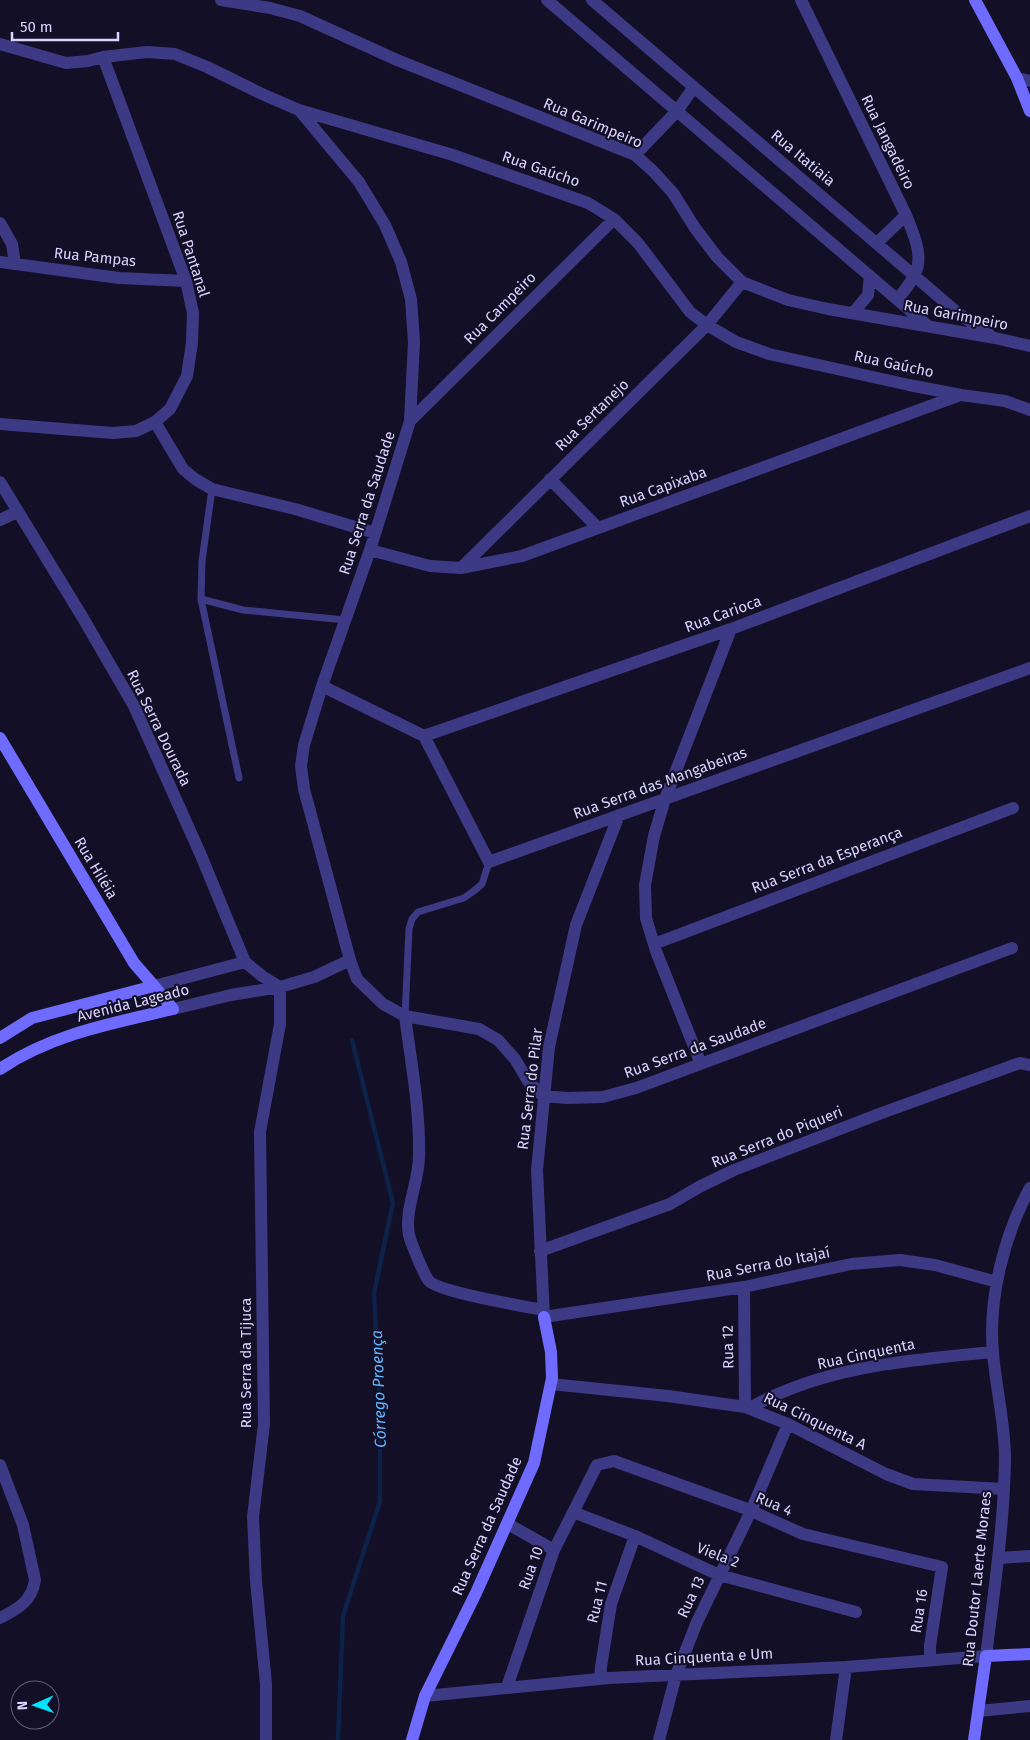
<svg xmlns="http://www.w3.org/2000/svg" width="1030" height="1740" font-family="'Fira Sans',sans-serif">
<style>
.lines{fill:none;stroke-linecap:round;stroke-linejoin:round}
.stream{stroke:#0c2248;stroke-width:4.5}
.lane{stroke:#3d3a85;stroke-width:7}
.street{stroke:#3d3a85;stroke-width:12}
.secondary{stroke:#6f6bff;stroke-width:12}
.labels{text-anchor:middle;stroke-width:4;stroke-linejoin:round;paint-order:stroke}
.street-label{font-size:15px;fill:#d9d4ff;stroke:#130f26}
.water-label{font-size:16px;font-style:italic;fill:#62b6ff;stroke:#130f26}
</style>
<rect width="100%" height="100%" fill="#130f26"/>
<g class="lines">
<path class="stream" d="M338,1740L343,1616L380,1501V1411L374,1293L393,1203L352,1040"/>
<path class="lane" d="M212,489L202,561L201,599L239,778
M201,599L243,610L345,620
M405,1016L409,929L412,919L418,912L464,898L475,890L482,884L489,862"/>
<path class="street" d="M221,0L270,8L300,16L397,60L635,155L653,171L673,193L695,228L717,257L742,282L788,300L828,309L995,338L1030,346
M547,0L927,325
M592,0L959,314L990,335
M801,0L906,215C913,233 925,257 914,276C910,284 903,292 898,299
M0,44L66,63L88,61L103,57L147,52L175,54L207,67L262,94L299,110L453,155L588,203L614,219L638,243L690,312L707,325L736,342L769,354L909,385L961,395L1005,401L1030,410
M1017,78L1030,81
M299,110L359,182L385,225L401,262L411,299L414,342L410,421L370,550L322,686L304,745L301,766L304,789L350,960L357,979L383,1004L405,1016L479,1029L498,1040L515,1059L528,1081L543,1096L567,1098L603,1097L636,1088L1012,948
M635,155L677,111L694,87
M0,223L12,244L15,264
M877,243L906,215
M0,262L119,278L186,281
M853,313L868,295L870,276
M410,421L614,219
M155,422L183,469L195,479L212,489L295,509L375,533
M0,424L113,433L136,431L155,422L170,409L187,376L192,343L193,313L186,281L103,57
M550,479L598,528
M0,482L83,618L134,706L200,853L245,962L262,976L280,987
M0,520L17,512
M370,550L430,566L461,568L522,556L960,395
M461,568L707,325L742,282
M322,686L424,736L489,862L1030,668
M424,736L731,629L1030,516
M619,815L576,925L549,1047L537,1170L544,1317L744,1287L851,1264L900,1260L935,1265L997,1282
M654,944L1013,808
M154,986L245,962
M173,1009L231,995L280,987L314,977L350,960
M405,1016C411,1062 420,1109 419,1156C419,1182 404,1210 409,1235C411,1243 424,1275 429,1281C439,1292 523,1306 543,1310
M701,1064L656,951L646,918L645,885L654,836L665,799L731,629
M540,1251L670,1204L699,1187L734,1170L879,1114L1020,1063L1030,1065
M744,1287L745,1407
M551,1384L668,1396L745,1407L788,1424L886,1474L913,1484L1004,1489
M750,1408C823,1366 911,1360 993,1352
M0,1465L23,1525L35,1580C32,1601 18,1609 0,1618
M573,1512L635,1536L719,1575L856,1612
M508,1524L554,1550
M999,1558L1030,1556
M600,1679L601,1667L611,1604L635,1536
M507,1687L554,1550L597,1465L614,1461L747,1509L803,1534L942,1567L930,1646V1659
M425,1696L609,1678L846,1667L986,1656C994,1591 1004,1525 1005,1459C1005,1423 996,1389 993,1353C988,1299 1004,1235 1030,1188
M978,1711L1030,1706
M266,1740V1684L256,1581L253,1517L264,1424L260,1132L280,1024V987
M659,1740L676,1675L697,1622L751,1511L788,1424
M836,1740L846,1667"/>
<path class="secondary" d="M975,0L1017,78L1030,111
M0,738L134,963L154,986L173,1009C113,1023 52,1034 0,1069
M0,1038L32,1018L154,986
M412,1740L425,1696L476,1593L534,1463L552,1378L551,1352L544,1317
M974,1740L986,1656L1030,1654"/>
</g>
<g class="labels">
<g class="street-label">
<text transform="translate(593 123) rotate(23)" y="5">Rua Garimpeiro</text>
<text transform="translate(888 142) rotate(64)" y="5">Rua Jangadeiro</text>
<text transform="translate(803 158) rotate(40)" y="5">Rua Itatiaia</text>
<text transform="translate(541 169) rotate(19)" y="5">Rua Gaúcho</text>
<text transform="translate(191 254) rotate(72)" y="5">Rua Pantanal</text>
<text transform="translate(95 257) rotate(6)" y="5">Rua Pampas</text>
<text transform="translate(500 308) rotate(-45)" y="5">Rua Campeiro</text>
<text transform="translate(956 315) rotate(11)" y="5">Rua Garimpeiro</text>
<text transform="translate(894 364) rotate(12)" y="5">Rua Gaúcho</text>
<text transform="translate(592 415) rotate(-44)" y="5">Rua Sertanejo</text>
<text transform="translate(663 487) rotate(-20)" y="5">Rua Capixaba</text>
<text transform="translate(367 503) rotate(-72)" y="5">Rua Serra da Saudade</text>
<text transform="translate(723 614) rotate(-20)" y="5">Rua Carioca</text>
<text transform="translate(159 728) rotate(64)" y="5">Rua Serra Dourada</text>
<text transform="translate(660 783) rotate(-20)" y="5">Rua Serra das Mangabeiras</text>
<text transform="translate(827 860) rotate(-21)" y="5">Rua Serra da Esperança</text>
<text transform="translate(96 868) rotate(59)" y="5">Rua Hiléia</text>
<text transform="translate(133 1003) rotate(-14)" y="5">Avenida Lageado</text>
<text transform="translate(695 1048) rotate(-20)" y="5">Rua Serra da Saudade</text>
<text transform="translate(530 1089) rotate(-83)" y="5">Rua Serra do Pilar</text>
<text transform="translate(777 1137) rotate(-22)" y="5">Rua Serra do Piqueri</text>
<text transform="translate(768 1264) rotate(-11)" y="5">Rua Serra do Itajaí</text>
<text transform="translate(728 1347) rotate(-91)" y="5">Rua 12</text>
<text transform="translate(866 1354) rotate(-12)" y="5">Rua Cinquenta</text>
<text transform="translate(246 1363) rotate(-90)" y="5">Rua Serra da Tijuca</text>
<text transform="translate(815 1421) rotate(26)" y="5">Rua Cinquenta A</text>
<text transform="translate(774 1504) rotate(23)" y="5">Rua 4</text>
<text transform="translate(487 1526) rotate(-66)" y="5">Rua Serra da Saudade</text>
<text transform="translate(718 1555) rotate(21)" y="5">Viela 2</text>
<text transform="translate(531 1568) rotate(-70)" y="5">Rua 10</text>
<text transform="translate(977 1579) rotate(-84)" y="5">Rua Doutor Laerte Moraes</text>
<text transform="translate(691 1597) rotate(-65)" y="5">Rua 13</text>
<text transform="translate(597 1602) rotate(-76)" y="5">Rua 11</text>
<text transform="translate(919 1611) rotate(-81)" y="5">Rua 16</text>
<text transform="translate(704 1657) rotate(-3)" y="5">Rua Cinquenta e Um</text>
</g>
<g class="water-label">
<text transform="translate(378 1389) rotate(-92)" y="6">Córrego Proença</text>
</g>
</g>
<g transform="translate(35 1705) rotate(268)"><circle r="24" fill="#130f26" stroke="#625e7d"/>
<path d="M0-4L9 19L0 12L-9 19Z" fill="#00e5ff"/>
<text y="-8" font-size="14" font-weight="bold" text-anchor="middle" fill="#d9d4ff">N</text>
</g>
<path d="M12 32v8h106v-8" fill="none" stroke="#d9d4ff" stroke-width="2.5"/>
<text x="20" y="32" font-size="15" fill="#d9d4ff" stroke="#130f26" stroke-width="4" paint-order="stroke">50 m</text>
</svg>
